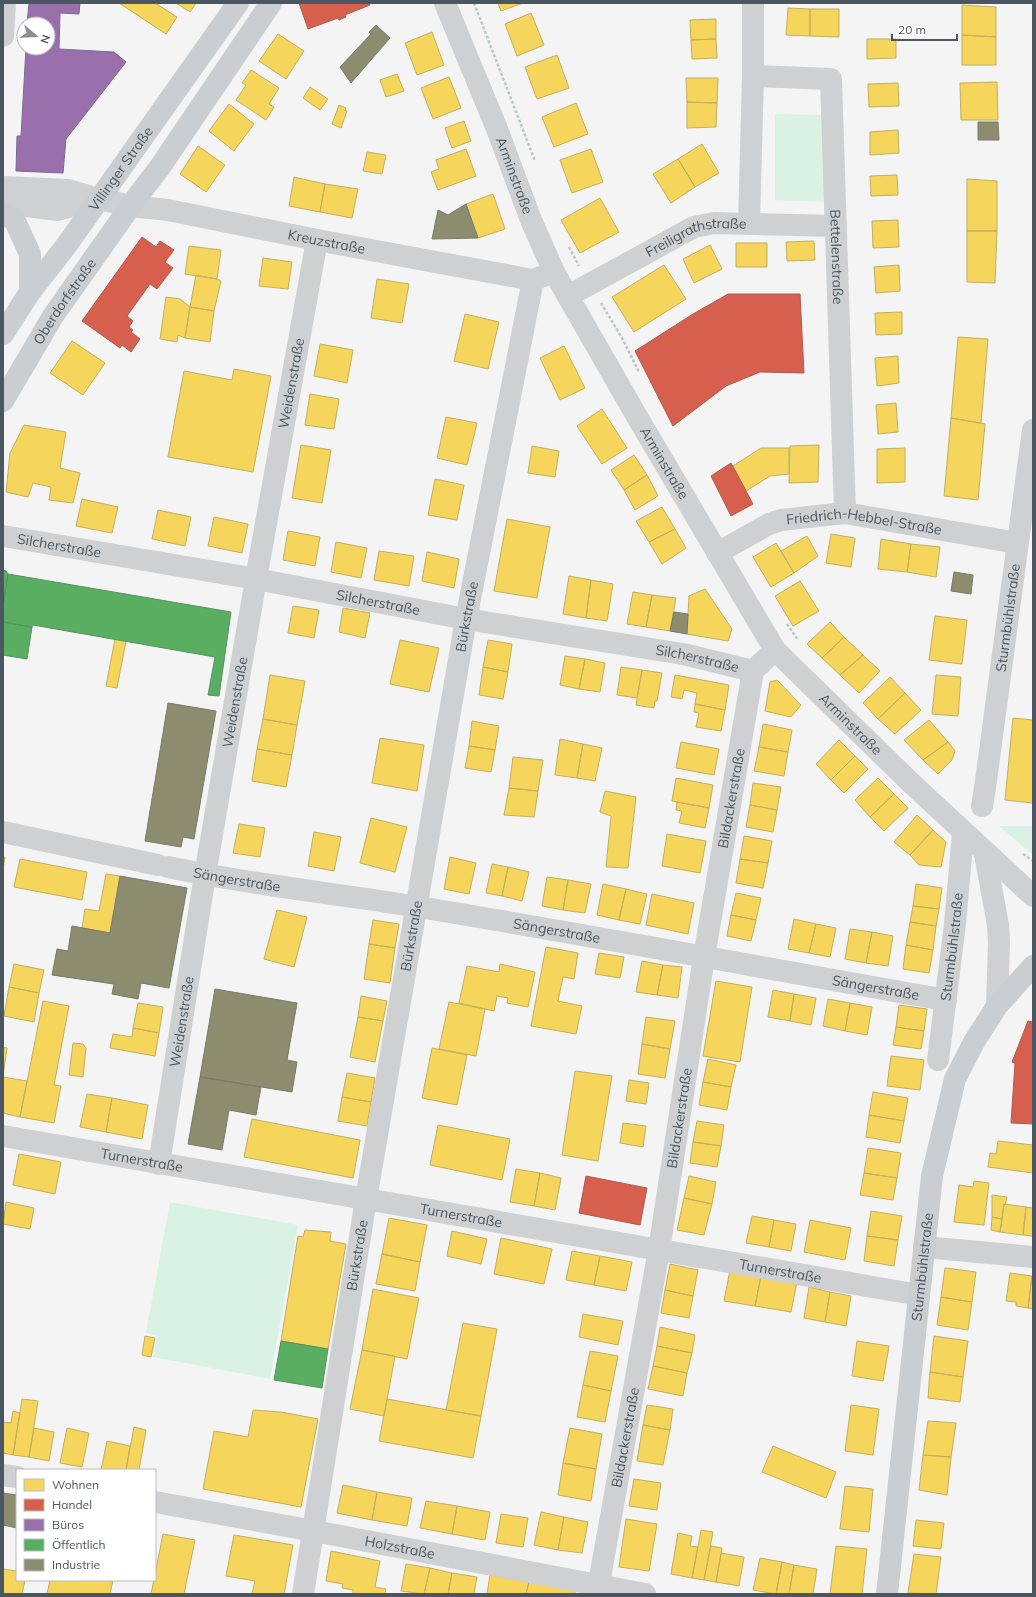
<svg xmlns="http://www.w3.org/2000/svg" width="1036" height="1597" font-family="Mulish,sans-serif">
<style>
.green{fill:#d9f2e3}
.homes{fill:#f6d55c;stroke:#c2af5e}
.shops{fill:#d6604d;stroke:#ac5d53}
.offices{fill:#9970ab;stroke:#816895}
.public{fill:#5aae61;stroke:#559461}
.industry{fill:#8c8c6e;stroke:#787c6a}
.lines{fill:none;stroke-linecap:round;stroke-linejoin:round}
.path{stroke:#bcc7c4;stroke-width:2.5;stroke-dasharray:3 2;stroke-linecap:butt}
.minor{stroke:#ced0d2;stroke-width:22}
.major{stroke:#caced1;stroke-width:22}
.labels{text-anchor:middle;stroke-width:4;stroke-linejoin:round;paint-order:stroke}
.street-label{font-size:14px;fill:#4a5661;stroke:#fff}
</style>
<rect width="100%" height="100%" fill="#f4f4f4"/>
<path class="green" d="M775,114L826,115L828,202L775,200Z
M999,826H1033V855L1032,854Z
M170,1202L298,1225L270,1379L153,1357L157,1336L146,1333Z"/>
<path class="homes" d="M119,3H155L177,17L166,34Z
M176,3H196L190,12Z
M498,3H523L501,11Z
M962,5L996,7V37L962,35Z
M788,8L810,9V36L786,35Z
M810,9H839V37L810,36Z
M531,13L544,45L517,56L505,24Z
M716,19V39L691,40L690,20Z
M432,32L444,65L417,75L405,43Z
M278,34L304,51L286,79L259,61Z
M962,35L996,37V65H962Z
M716,39L717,58L692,59L691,40Z
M867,39H896V58L867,59Z
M557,55L569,88L537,99L525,67Z
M251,70L279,88L269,104L274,107L266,120L236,100L246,85L242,83Z
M397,74L404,91L386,97L380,80Z
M449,77L461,108L433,119L421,88Z
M686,78H718L717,103L687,102Z
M997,82L998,120H961L960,83Z
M898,83L899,106L869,107L868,84Z
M310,87L328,99L320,110L303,98Z
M687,102L717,103L716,127L687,128Z
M576,103L588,134L554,147L542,117Z
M229,104L254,124L234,151L209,131Z
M339,105L346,108L345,111H347L341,128L332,124Z
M464,121L471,141L452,148L445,128Z
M898,130L899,153L870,155V132Z
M702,144L719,173L695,187L678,159Z
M198,146L225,165L206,192L180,174Z
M466,149L476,176L438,190L431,172L439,169L436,160Z
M591,149L603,182L572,193L560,160Z
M367,152L386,155L382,174L363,171Z
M678,159L695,187L671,203L653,174Z
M897,175L898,195L871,196L870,176Z
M294,177L325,184L320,212L289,206Z
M967,179L997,181V231H967Z
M325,184L358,189L352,218L320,212Z
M493,194L505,229L478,238L466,204Z
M600,198L619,232L580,253L561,220Z
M898,220L899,247L873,248L872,221Z
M967,231H997L995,283L967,282Z
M814,241L815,260L787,261L786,242Z
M736,243H767V267H736Z
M710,245L722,269L694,283L683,259Z
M189,246L221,250L217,279L185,274Z
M263,258L292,262L288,289L259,286Z
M664,265L686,299L634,332L612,297Z
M899,265L900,291L876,293L874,267Z
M196,275L217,279L221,281L214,311L190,307Z
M377,279L409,284L402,323L371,318Z
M166,297L180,299L190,307L185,338L178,335L177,342L160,339Z
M190,307L214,311L210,342L185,338Z
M902,312V334L876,335L875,313Z
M465,314L499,322L488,369L454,361Z
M958,337L988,339L981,423L951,418Z
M72,341L105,363L83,395L50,373Z
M320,344L353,350L347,383L314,376Z
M564,346L585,388L560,400L540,358Z
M898,356L899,383L877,386L875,358Z
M234,369L271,376L253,472L168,457L184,371L232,380Z
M310,394L339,399L334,429L305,425Z
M896,403L898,432L878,434L876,405Z
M602,409L627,448L602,464L577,426Z
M446,417L477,423L467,465L437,458Z
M951,418L985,424L978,500L944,496Z
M24,425L66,432L60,468L80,473L73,503L49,500L51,487L33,483L28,497L6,492L10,453Z
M301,445L331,450L322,503L292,498Z
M819,445L818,482L789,483L790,446Z
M532,446L559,451L555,477L528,473Z
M761,448H789V474L770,476L746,491L733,466Z
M905,448V482L877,483V449Z
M634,455L647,475L624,490L611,470Z
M647,475L658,496L635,510L624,490Z
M435,479L464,485L457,520L428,515Z
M82,499L118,507L112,533L76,526Z
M662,507L675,529L649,542L636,521Z
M158,510L191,517L185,546L152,539Z
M214,517L248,524L242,553L208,546Z
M507,519L550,527L537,598L494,591Z
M675,529L686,548L662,564L649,542Z
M288,531L320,537L315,566L283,560Z
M831,534L855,538L851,567L826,563Z
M807,536L818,556L794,573L781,551Z
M881,539L911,544L907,572L878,569Z
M336,542L367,548L361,578L331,572Z
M776,543L794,573L771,587L753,557Z
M911,544L940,547L936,577L907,572Z
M379,551L414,556L409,586L374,580Z
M427,552L459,559L454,588L422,581Z
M569,576L591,580L586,618L563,614Z
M591,580L613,584L607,621L586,618Z
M800,581L819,611L793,626L775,596Z
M705,589L732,629L728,641L687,634L689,596Z
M633,592L652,595L646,627L627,624Z
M652,595L676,598L670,631L646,627Z
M293,606L319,610L314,638L288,633Z
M343,608L370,613L365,638L339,632Z
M935,616L967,620L962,664L929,660Z
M830,622L844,637L822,658L807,644Z
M844,637L863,655L840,675L822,658Z
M115,639L126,641L117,688L106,686Z
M400,640L439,648L429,692L390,684Z
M488,640L512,644L508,672L483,667Z
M863,655L880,671L859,693L840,675Z
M565,656L585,659L579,689L560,685Z
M585,659L605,663L600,692L579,689Z
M483,667L508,672L503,699L479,695Z
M621,667L642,670L637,698L617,695Z
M642,670L662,673L657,701H655L654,708L636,705Z
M270,675L305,681L297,725L263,719Z
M675,675L729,685L725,710L695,704L697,693L684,690L682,699L671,697Z
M936,675L961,677L958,716L932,714Z
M890,677L905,693L878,719L863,703Z
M777,680L801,705L791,717L765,711L770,682Z
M905,693L921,710L895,734L878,719Z
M695,704L725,710L721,731L696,727L699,713L694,712Z
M1013,718L1033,720V803L1005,800Z
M263,719L297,725L292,755L257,749Z
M929,720L948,742L923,760L904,740Z
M472,721L499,726L495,750L469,746Z
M763,724L792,730L788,752L759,747Z
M380,738L424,745L417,791L372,783Z
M560,739L583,744L577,778L555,775Z
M839,740L855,756L831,780L816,764Z
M681,742L719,749L714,775L676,768Z
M948,742L955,751L952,760L938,774L923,760Z
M583,744L602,748L595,781L577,778Z
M469,746L495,750L491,772L465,768Z
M759,747L788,752L784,776L754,771Z
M257,749L292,755L286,787L252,781Z
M855,756L868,769L844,793L831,780Z
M513,757L543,760L538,791L509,788Z
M676,778L713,785L709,808L672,801Z
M878,778L894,794L870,817L855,800Z
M753,783L781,787L777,810L750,805Z
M509,788L538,791L534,817L504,815Z
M605,791L636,797L628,868L606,867L611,816L600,812Z
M894,794L908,808L884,831L870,817Z
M677,802L709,808L705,828L679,823L682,811L676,810Z
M750,805L777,810L773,832L746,827Z
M917,815L933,830L910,855L894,842Z
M371,818L407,827L395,872L360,863Z
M239,824L265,828L260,857L233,853Z
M933,830L946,842L941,867L919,865L910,855Z
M314,832L341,837L334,871L308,866Z
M667,834L706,841L700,873L662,866Z
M744,836L772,841L768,863L740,859Z
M3,857H5L3,869Z
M450,857L476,863L469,894L444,889Z
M20,859L87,872L82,900L14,887Z
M740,859L768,863L763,888L736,883Z
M492,864L508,867L502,896L486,893Z
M508,867L529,872L522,901L502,896Z
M106,874L120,876L110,933L82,928L85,909L99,911Z
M547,877L568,880L563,910L542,906Z
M568,880L591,884L585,913L563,910Z
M603,884L626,889L619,920L597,915Z
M916,884L942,888L939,909L913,906Z
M626,889L647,894L640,924L619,920Z
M736,893L761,898L756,920L731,915Z
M652,894L694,903L688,934L646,925Z
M913,906L939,909L936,926L910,922Z
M277,910L307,917L294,967L264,959Z
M731,915L756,920L751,941L727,936Z
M794,919L816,924L809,953L788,949Z
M373,920L399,924L395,948L369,944Z
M910,922L936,926L933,950L906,945Z
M816,924L836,928L830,957L809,953Z
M850,929L872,932L866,963L845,959Z
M872,932L893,936L888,966L866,963Z
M369,944L395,948L390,983L364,979Z
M906,945L933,950L929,973L903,969Z
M546,947L578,953L574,979L563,977L558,1001L582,1006L576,1034L531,1026Z
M599,953L624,957L620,978L595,974Z
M642,961L663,965L657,995L636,992Z
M14,964L44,970L39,993L9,987Z
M500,964L535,972L528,1007L507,1003L508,998L497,996L494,1011L459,1003L467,966L499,972Z
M663,965L682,967L678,998L657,995Z
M716,981L752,987L740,1062L703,1056Z
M9,987L39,993L34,1022L4,1016Z
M773,990L794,994L790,1021L768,1017Z
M794,994L816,998L811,1025L790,1021Z
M361,996L387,1001L383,1021L358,1017Z
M828,999L850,1003L845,1031L823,1026Z
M43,1001L69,1006L54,1085L61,1086L54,1123L20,1117Z
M449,1002L485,1009L476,1056L439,1049Z
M138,1003L163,1007L159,1033L133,1028Z
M850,1003L872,1007L867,1035L845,1031Z
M899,1005L927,1009L924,1031L896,1027Z
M358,1017L383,1021L375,1062L350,1057Z
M646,1017L675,1021L670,1049L642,1044Z
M896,1027L924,1031L921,1049L893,1045Z
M133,1028L159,1033L155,1056L110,1048L113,1034L132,1037Z
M73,1043L83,1044L86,1048L83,1077L69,1075Z
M642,1044L670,1049L665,1078L638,1074Z
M3,1047L7,1048L3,1076Z
M432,1048L467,1055L457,1105L422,1098Z
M891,1056L924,1060L920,1090L887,1086Z
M708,1059L736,1065L731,1087L703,1082Z
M575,1071L612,1076L598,1161L562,1155Z
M347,1073L375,1078L371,1102L342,1097Z
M3,1077L27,1081L20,1117L3,1113Z
M629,1080L649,1083L646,1104L626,1101Z
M703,1082L731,1087L727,1110L699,1105Z
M873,1092L908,1098L904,1121L869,1115Z
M87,1094L112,1098L106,1132L80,1127Z
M342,1097L371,1102L367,1126L338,1121Z
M112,1098L148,1105L142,1139L106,1132Z
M869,1115L904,1121L900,1143L866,1137Z
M252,1119L360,1140L353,1178L244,1157Z
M697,1121L724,1125L721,1146L693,1142Z
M623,1123L646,1126L643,1147L620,1143Z
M438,1125L510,1139L502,1180L430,1165Z
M998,1141L1033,1145V1173L988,1167L990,1153L996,1154Z
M693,1142L721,1146L717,1167L690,1163Z
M868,1148L901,1153L897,1178L864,1173Z
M19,1154L61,1162L55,1194L13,1185Z
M516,1169L540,1173L534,1206L510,1202Z
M540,1173L561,1178L555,1210L534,1206Z
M864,1173L897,1178L893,1200L860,1195Z
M689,1176L716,1182L712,1204L684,1198Z
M974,1181L989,1183L984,1225L954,1222L959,1185L973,1187Z
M992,1195L1007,1197L1005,1205L1004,1204L1002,1219L992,1217Z
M684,1198L712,1204L704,1235L677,1230Z
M6,1202L34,1208L30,1229L3,1224Z
M1004,1204L1026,1207L1023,1235L1000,1232Z
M1026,1207L1033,1208V1236L1023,1235Z
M871,1211L902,1216L898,1240L867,1236Z
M752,1216L774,1220L769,1247L746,1243Z
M992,1217L1002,1219L1000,1232L991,1230Z
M389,1218L427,1225L420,1262L382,1254Z
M774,1220L796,1224L791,1251L769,1247Z
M810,1220L851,1228L845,1260L804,1252Z
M305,1230L331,1232L330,1241L346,1244L328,1349L281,1341L298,1236L303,1237Z
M452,1231L487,1239L481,1264L447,1256Z
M867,1236L898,1240L894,1266L864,1261Z
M501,1238L552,1249L544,1284L494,1274Z
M572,1251L600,1256L594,1285L566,1280Z
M382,1254L420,1262L415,1291L376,1284Z
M600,1256L632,1262L626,1291L594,1285Z
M670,1264L698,1270L693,1296L665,1290Z
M945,1268L976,1272L972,1302L941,1297Z
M730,1270L761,1276L755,1306L724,1301Z
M1010,1273L1032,1276L1028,1308L1016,1306V1302L1006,1301Z
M761,1276L797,1282L791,1312L755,1306Z
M1032,1276H1033V1309L1028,1308Z
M809,1287L830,1292L825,1322L804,1318Z
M373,1289L419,1298L407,1359L362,1350Z
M665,1290L693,1296L689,1318L661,1313Z
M830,1292L851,1296L846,1326L825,1322Z
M941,1297L972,1302L968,1330L937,1325Z
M583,1314L623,1321L618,1345L579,1337Z
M463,1323L497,1329L481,1416L446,1410Z
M660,1327L695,1335L692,1353L657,1346Z
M145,1336L155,1338L151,1357L142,1355Z
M934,1336L968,1341L963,1377L930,1372Z
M857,1341L889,1346L883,1381L852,1376Z
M657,1346L692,1353L687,1373L653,1366Z
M362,1350L395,1356L384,1416L350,1409Z
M590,1351L618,1356L611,1391L583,1385Z
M653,1366L687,1373L683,1396L648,1389Z
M930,1372L963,1377L960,1402L928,1398Z
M583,1385L611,1391L605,1422L577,1417Z
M22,1399L38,1401L29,1457L13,1455Z
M387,1399L481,1416L473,1458L379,1441Z
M647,1405L673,1409L670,1430L643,1425Z
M851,1405L879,1409L873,1455L845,1451Z
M253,1410L281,1412L318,1419L301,1507L203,1489L214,1431L248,1437Z
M13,1411L20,1413L13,1455L3,1453V1422L11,1423Z
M928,1421L956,1423L951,1457L923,1455Z
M643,1425L670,1430L663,1465L637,1461Z
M134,1427L146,1430L139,1470H126Z
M34,1428L54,1432L49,1461L29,1457Z
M67,1428L89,1433L82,1467L60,1463Z
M570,1428L602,1434L596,1469L563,1463Z
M107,1441L130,1446L126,1470H101Z
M773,1446L836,1472L826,1498L762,1472Z
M923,1455L951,1457L947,1495L919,1490Z
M563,1463L596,1469L591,1501L558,1495Z
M634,1479L661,1483L657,1510L629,1506Z
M343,1485L377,1492L372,1520L337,1513Z
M845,1486L873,1489L869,1532L840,1529Z
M377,1492L412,1498L407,1526L372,1520Z
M426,1501L457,1506L452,1534L420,1528Z
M457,1506L490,1512L485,1540L452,1534Z
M541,1512L564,1517L558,1550L534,1545Z
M501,1514L528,1518L523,1547L496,1543Z
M564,1517L588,1522L582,1553L558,1550Z
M626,1519L657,1524L649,1571L619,1567Z
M916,1520L944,1523L941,1549L913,1546Z
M701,1530L713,1532L704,1580L692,1578Z
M678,1533L692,1536L690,1546L698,1547L692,1578L671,1574Z
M163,1534L195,1540L184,1594H151Z
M234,1535L293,1545L284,1594H252L255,1581L226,1576Z
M711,1546L722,1548L716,1582L704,1580Z
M836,1546L867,1549L862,1594H830Z
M331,1551L380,1561L375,1587L386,1589L385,1594H353V1590L342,1588L343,1584L326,1581Z
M721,1553L744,1557L739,1586L716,1582Z
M914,1554L941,1557L936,1594L908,1593Z
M760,1558L782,1562L776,1594L753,1590Z
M782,1562L794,1565L789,1594H776Z
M406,1564L430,1568L424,1594L401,1591Z
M794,1565L817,1569L813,1594H789Z
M430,1568L452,1573L448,1594H424Z
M3,1569L17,1571V1580H25L22,1594H3Z
M452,1573L477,1577L474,1594H448Z
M490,1575L529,1582L526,1594H487Z
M50,1580H113L110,1594H47Z
M529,1582L575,1589V1594H526Z"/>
<path class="shops" d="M299,3H369L370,5L345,15L346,17L339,20L338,18L308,29Z
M142,237L156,247L160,241L174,250L165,262L173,268L157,289L150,284L127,316L133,321L129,327L133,330L131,332L140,339L131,352L122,345L120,348L82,321Z
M728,294H800L804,373L760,372L726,386L673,426L635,351L693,314Z
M731,463L753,504L731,516L711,476Z
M1028,1021L1033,1022V1124L1011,1123L1015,1063L1012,1062Z
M586,1176L647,1188L640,1225L579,1213Z"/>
<path class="offices" d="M29,3H80L79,14L60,13L59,49L114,52L126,62L66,139L63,173L16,171L17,136H21L26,48H48V24H27Z"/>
<path class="public" d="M3,570L6,571L8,574L3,606Z
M8,574L231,612L219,696L208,695L215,657L33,625L32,627L3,622V606Z
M3,622L32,627L27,659L3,655Z
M281,1341L328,1349L322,1388L274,1380Z"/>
<path class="industry" d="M376,25L390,38L351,83L340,67L371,34L369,32Z
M978,122H998L999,140H978Z
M466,204L478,238L432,239L438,210L448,215Z
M954,572L973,575L971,594L951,591Z
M674,612L688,614L687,634L670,631Z
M168,703L216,711L194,839L183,837L181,847L145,841Z
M120,876L187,888L169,988L141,983L138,999L112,994L114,984L52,975L57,949L68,951L72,926L110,933Z
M215,989L297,1003L287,1060L297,1062L292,1092L200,1077Z
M200,1077L261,1087L256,1115L229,1110L222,1150L188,1144Z
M3,1493L17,1495V1528L3,1525Z"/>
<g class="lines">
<path class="path" d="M474,3L535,161
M569,247L579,266
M601,303L622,338L639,372
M787,624L798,640
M1023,854L1033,861"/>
<g class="minor">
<path id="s1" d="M445,3L497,129L531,220L554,272L639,420L775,650L910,782L1033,896"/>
<path id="s2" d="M753,3V76L831,79L845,513"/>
<path d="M3,36L5,3"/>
<path id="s3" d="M3,187L68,190L99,199L131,206L168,210L317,240L533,280L546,275"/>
<path d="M3,203L58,210L97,199"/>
<path d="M749,223L753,76"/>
<path id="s4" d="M568,296L694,227L714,223L836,226"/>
<path id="s5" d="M3,536L256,579L466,619L683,654L753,671"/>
<path id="s6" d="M717,553L769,524L781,520L845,513L1017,543"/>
<path id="s7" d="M982,806L985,788L1033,430"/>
<path d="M3,832L158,865"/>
<path d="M985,854L998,925L999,942L997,1006"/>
<path id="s8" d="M168,867C251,885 335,893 419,907C594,936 770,969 946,1000"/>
<path id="s9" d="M938,1060L955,924L963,833"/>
<path id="s10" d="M3,1136L919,1295"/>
<path id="s11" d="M159,1164L205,875L256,579L317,240"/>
<path d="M924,1247L1033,1257"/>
<path d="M3,1475L17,1477"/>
<path id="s12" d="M155,1502L314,1531L645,1594"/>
<path id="s13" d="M303,1594L366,1199L466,619L533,280"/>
<path id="s14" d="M597,1594L659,1250L704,957L753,671L775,650"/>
</g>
<g class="major">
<path d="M3,212L15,221L30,254V292"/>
<path id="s15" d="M3,334L30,292L66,246L238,3"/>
<path id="s16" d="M3,401L53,316L137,197L160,167L271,3"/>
<path id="s17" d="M887,1594L932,1176L955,1079L974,1042L997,1006L1033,966"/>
</g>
</g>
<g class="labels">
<g class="street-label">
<text dy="5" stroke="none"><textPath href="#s15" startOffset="203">Villinger Straße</textPath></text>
<text dy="5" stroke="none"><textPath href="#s1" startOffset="186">Arminstraße</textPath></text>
<text dy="5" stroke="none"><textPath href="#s4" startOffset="143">Freiligrathstraße</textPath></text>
<text dy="5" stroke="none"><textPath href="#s3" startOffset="329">Kreuzstraße</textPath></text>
<text dy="5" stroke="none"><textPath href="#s2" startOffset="329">Bettelenstraße</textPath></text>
<text dy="5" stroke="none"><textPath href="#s16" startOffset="117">Oberdorfstraße</textPath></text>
<text dy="5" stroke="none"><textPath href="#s11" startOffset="792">Weidenstraße</textPath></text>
<text dy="5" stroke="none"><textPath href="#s1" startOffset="511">Arminstraße</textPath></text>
<text dy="5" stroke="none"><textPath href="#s6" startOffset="156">Friedrich-Hebbel-Straße</textPath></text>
<text dy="5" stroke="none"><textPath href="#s5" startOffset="57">Silcherstraße</textPath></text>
<text dy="5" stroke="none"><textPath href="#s5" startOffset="381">Silcherstraße</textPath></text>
<text dy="5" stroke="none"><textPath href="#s13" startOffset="991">Bürkstraße</textPath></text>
<text dy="5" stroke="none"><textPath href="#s7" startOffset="190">Sturmbühlstraße</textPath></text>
<text dy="5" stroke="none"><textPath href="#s5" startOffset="705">Silcherstraße</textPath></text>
<text dy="5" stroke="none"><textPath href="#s11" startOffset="468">Weidenstraße</textPath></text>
<text dy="5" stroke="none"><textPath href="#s1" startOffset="834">Arminstraße</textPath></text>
<text dy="5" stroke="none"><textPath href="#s14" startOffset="807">Bildackerstraße</textPath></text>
<text dy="5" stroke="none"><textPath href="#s8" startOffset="70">Sängerstraße</textPath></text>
<text dy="5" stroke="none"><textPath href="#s8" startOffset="394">Sängerstraße</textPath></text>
<text dy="5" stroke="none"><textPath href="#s13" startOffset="667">Bürkstraße</textPath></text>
<text dy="5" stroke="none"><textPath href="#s9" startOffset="114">Sturmbühlstraße</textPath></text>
<text dy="5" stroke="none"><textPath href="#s8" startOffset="718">Sängerstraße</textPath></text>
<text dy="5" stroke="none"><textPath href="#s11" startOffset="144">Weidenstraße</textPath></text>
<text dy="5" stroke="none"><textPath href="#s14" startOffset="483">Bildackerstraße</textPath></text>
<text dy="5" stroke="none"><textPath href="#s10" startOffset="141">Turnerstraße</textPath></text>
<text dy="5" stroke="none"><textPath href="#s10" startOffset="465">Turnerstraße</textPath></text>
<text dy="5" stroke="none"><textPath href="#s13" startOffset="343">Bürkstraße</textPath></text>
<text dy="5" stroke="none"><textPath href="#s17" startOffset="329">Sturmbühlstraße</textPath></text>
<text dy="5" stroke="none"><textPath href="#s10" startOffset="789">Turnerstraße</textPath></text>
<text dy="5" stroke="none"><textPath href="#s14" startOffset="159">Bildackerstraße</textPath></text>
<text dy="5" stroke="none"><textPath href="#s12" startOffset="249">Holzstraße</textPath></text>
</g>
</g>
<rect width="1036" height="1597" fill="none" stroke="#4a5661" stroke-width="8"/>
<rect x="16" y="1469" width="140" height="112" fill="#ffffff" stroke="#b7bbc0"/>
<rect x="24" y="1479" width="20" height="12" fill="#f6d55c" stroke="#b7bbc0"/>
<text x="52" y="1489" font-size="12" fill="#4a5661">Wohnen</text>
<rect x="24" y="1499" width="20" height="12" fill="#d6604d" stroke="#b7bbc0"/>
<text x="52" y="1509" font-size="12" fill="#4a5661">Handel</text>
<rect x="24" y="1519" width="20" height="12" fill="#9970ab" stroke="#b7bbc0"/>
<text x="52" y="1529" font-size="12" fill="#4a5661">Büros</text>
<rect x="24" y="1539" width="20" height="12" fill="#5aae61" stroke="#b7bbc0"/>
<text x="52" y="1549" font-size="12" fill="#4a5661">Öffentlich</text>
<rect x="24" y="1559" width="20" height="12" fill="#8c8c6e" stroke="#b7bbc0"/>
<text x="52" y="1569" font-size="12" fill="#4a5661">Industrie</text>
<g transform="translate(36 36) rotate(109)"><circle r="19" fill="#ffffff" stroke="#b7bbc0"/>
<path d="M0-3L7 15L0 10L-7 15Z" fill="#868d94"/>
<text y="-6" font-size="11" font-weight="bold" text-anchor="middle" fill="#4a5661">N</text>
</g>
<path d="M892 34v6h65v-6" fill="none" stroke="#4a5661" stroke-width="2"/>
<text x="898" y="34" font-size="12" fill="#4a5661" stroke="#ffffff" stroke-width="3" paint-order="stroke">20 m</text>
</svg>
